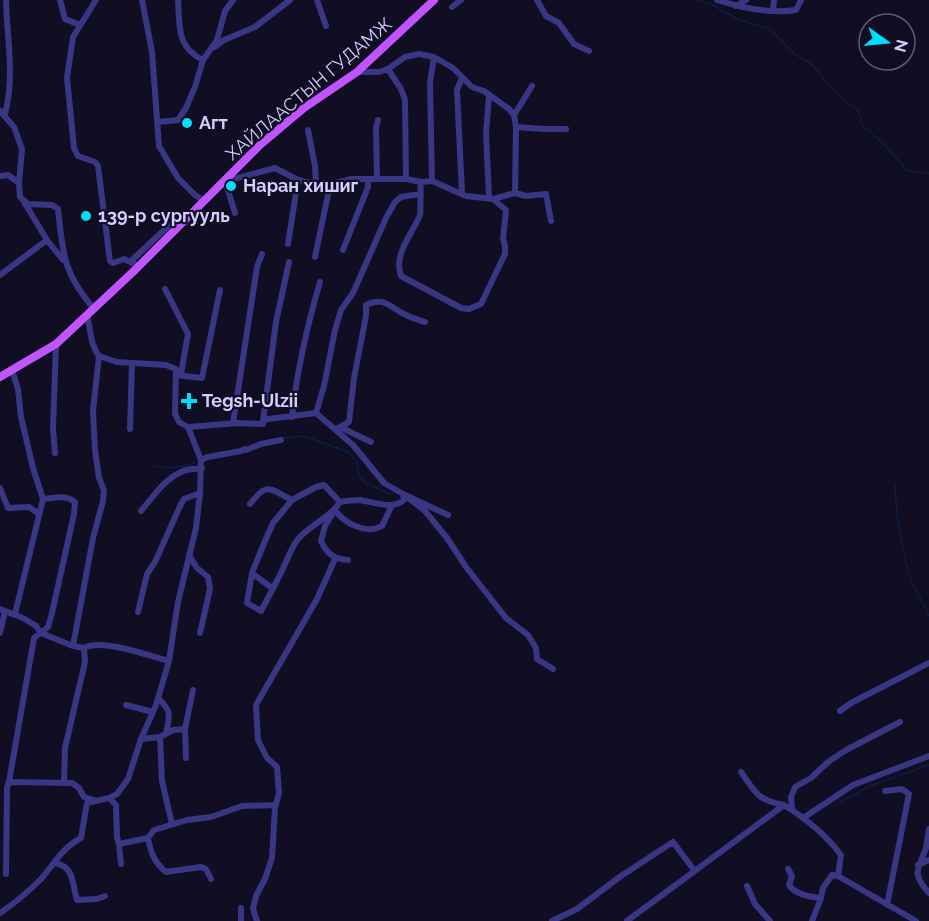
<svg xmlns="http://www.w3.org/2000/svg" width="929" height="921" font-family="Raleway,sans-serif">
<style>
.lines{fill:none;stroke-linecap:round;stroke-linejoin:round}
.stream{stroke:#0a1f45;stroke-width:1.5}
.minor{stroke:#393683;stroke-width:6}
.major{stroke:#c055ff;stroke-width:8}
.poi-dot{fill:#00dff9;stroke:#110d23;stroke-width:2}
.labels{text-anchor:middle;stroke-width:4.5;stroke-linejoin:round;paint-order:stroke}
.street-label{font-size:18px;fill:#d4ceff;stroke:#110d23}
.poi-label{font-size:18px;font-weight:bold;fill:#d4ceff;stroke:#110d23;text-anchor:start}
</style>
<rect width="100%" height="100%" fill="#110d23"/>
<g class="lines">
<path class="stream" d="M697,0L711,4L737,19L770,29L794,54L811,63L833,90L850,105L857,109L863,126L883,143L908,171L929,173
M284,438L304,436L348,452L357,461L359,474L364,482L390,494
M155,466C170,470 184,467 199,461
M895,484C896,512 902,556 912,582C917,593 924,604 929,616
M834,805L870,786L929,765"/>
<path class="minor" d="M60,0L65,19L80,25
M96,0L73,37L67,78L74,148L78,156L95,162L98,166L110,261L113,263L124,259L139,266
M142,0L152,52L159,146L178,178L195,195L203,200
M178,0C180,26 176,47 203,60
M317,0L326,26
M537,0L546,16L559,23L574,44L589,51
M717,0C742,8 769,14 796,10L801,0
M736,6L746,0
M452,7L461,0
M773,11L774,0
M215,47L224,40L255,27L290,0
M388,69L401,89L405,100L406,179
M357,72H379L388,69L405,57L419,54L434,57L453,68L472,87L484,91L509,109L514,115L516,127L515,193L526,196L546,194L551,221
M0,111L14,127L22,149L19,183L20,197L28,204L52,205L58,209C63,254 63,273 94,309
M5,114C15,75 7,40 6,0
M514,115L532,86
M158,122L178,120L186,108L195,87L203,60L217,40L225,11L233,0
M516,127L544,129H566
M308,130L315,166L316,184
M0,176L8,175L19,183
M226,179H234L275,168L298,180L322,186L352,179H406L421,182
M377,179L376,128L378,120
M432,181L466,196L493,199L506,210L503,239L505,245V254L481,304L469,309L461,308L401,276C393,254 412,235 420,215C421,210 420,189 421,182Z
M432,181L430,83L434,57
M222,182L227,187L235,213
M462,193L457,90L462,78
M489,197L486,133L489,96
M493,199L515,193
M24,202L47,240
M288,244L298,180
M343,250L368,187V180
M315,257L330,185
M131,261L180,215
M0,275L47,240L63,260
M165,289L188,334L181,374L177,375
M99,356L117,362L166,365L176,369L175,414L179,422L188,427L238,423L263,424V421L268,419L316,413L353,445L384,483L403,494L425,511L447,538L466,567L506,618L528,635L536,648L537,659L553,669
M12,370L18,389L21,417L33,468L43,499L15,614
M176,375L202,378L220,290
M316,413L324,386L335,330L341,310L353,293L386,218L395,202L401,197L420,194
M292,417C297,370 307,326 320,282
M263,421L276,322L289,262
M233,423L257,267L262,254
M340,427L371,442
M130,429L132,363
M336,429L349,422L354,378L366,316V305C386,296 390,308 406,315C412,318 419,320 425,322
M55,453L53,428L56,344
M201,460L208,457L241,451L245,449L246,450L261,444L281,440
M0,488L8,508L29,507L39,514
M292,500L273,523L265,541L252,573L247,603L261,611C269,596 278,580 285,564C289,555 292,547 298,539C310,525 331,517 340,502C346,501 353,500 360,500C373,502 393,510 404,500L403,494L448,515
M250,504C268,481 269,489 292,500L316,487L324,485L340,502
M141,511C153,497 164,479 183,471C188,469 196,469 202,468
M189,555L197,568L208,577L210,589L200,633
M348,560C334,559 327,554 321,541L325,526L335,510C344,523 366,535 382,526L392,505
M252,573L273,589
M0,609L23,618L36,626L41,633L73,646
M138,612L147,574L155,562L181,504L184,499L200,493
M0,633L5,611
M84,648C102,638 149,656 169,661
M158,698C172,712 170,714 166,733
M126,705L153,712
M840,711L851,703L929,663
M185,729L186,758
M160,737L162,781L172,824
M141,739L160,737L173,730L185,729L193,690
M741,772C756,793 757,800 784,805
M9,782L72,783L79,788L84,797L94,800
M64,783L65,748L85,662L84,648L73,646L93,538L103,501L104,490L99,478L95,450L93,411L99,356C90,345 91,330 87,316
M885,791L902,789L909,794L887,905
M109,798L116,805L117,837L119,844L148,838L154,830L187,820L211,817L242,806L275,805
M792,810L791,797L795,787L811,778L828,762L846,750L900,722
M803,818L853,785L929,756
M929,829C928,835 927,842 926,848C919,869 910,872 929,893
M148,838C151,853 154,862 166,872L201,867L206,869L211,879
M119,844L121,864
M55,863C75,867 72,884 77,900L97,899L105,896
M918,865L929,860
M788,869L792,876L789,885C795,894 810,897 821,898L823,888L832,875L838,876
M6,874L7,788L9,782L34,638L48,627L52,613L74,514L75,502C66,494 54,498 43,499
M747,886L755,904L770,921
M0,913C15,903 28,892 41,879C54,864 63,847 81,838L87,803L109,798L117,794L128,779L141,739L156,705L169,661L178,602L196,528L200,493L201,460L188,427
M241,921V908
M257,921L253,909L256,896L265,879L272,858L275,808L279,793L277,767L267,758L258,740L256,705L317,599L335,559
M552,921L577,909L621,876L673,842L694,870
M627,921L784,805C805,818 826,835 841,855L838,876L916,921
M812,921L821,898"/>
<path class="major" d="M0,377L56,344L135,270L260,145L304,108L357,72L434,0"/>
</g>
<g class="poi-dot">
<circle cx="187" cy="123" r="6"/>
<circle cx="231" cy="186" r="6"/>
<circle cx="86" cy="216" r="6"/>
<path d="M186 392h6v6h6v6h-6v6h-6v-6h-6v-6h6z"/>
</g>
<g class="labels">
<g class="street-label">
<text transform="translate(309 89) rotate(-40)" y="6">ХАЙЛААСТЫН ГУДАМЖ</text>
</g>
<g class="poi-label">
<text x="199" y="129">Агт</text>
<text x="243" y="192">Наран хишиг</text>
<text x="98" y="222">139-р сургууль</text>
<text x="202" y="407">Tegsh-Ulzii</text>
</g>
</g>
<g transform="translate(887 42) rotate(105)"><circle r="28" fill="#110d23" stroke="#5f5a7b" stroke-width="1.5"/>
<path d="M0-4.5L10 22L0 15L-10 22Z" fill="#00dff9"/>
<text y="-9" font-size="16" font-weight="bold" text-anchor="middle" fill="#d4ceff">N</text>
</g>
</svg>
